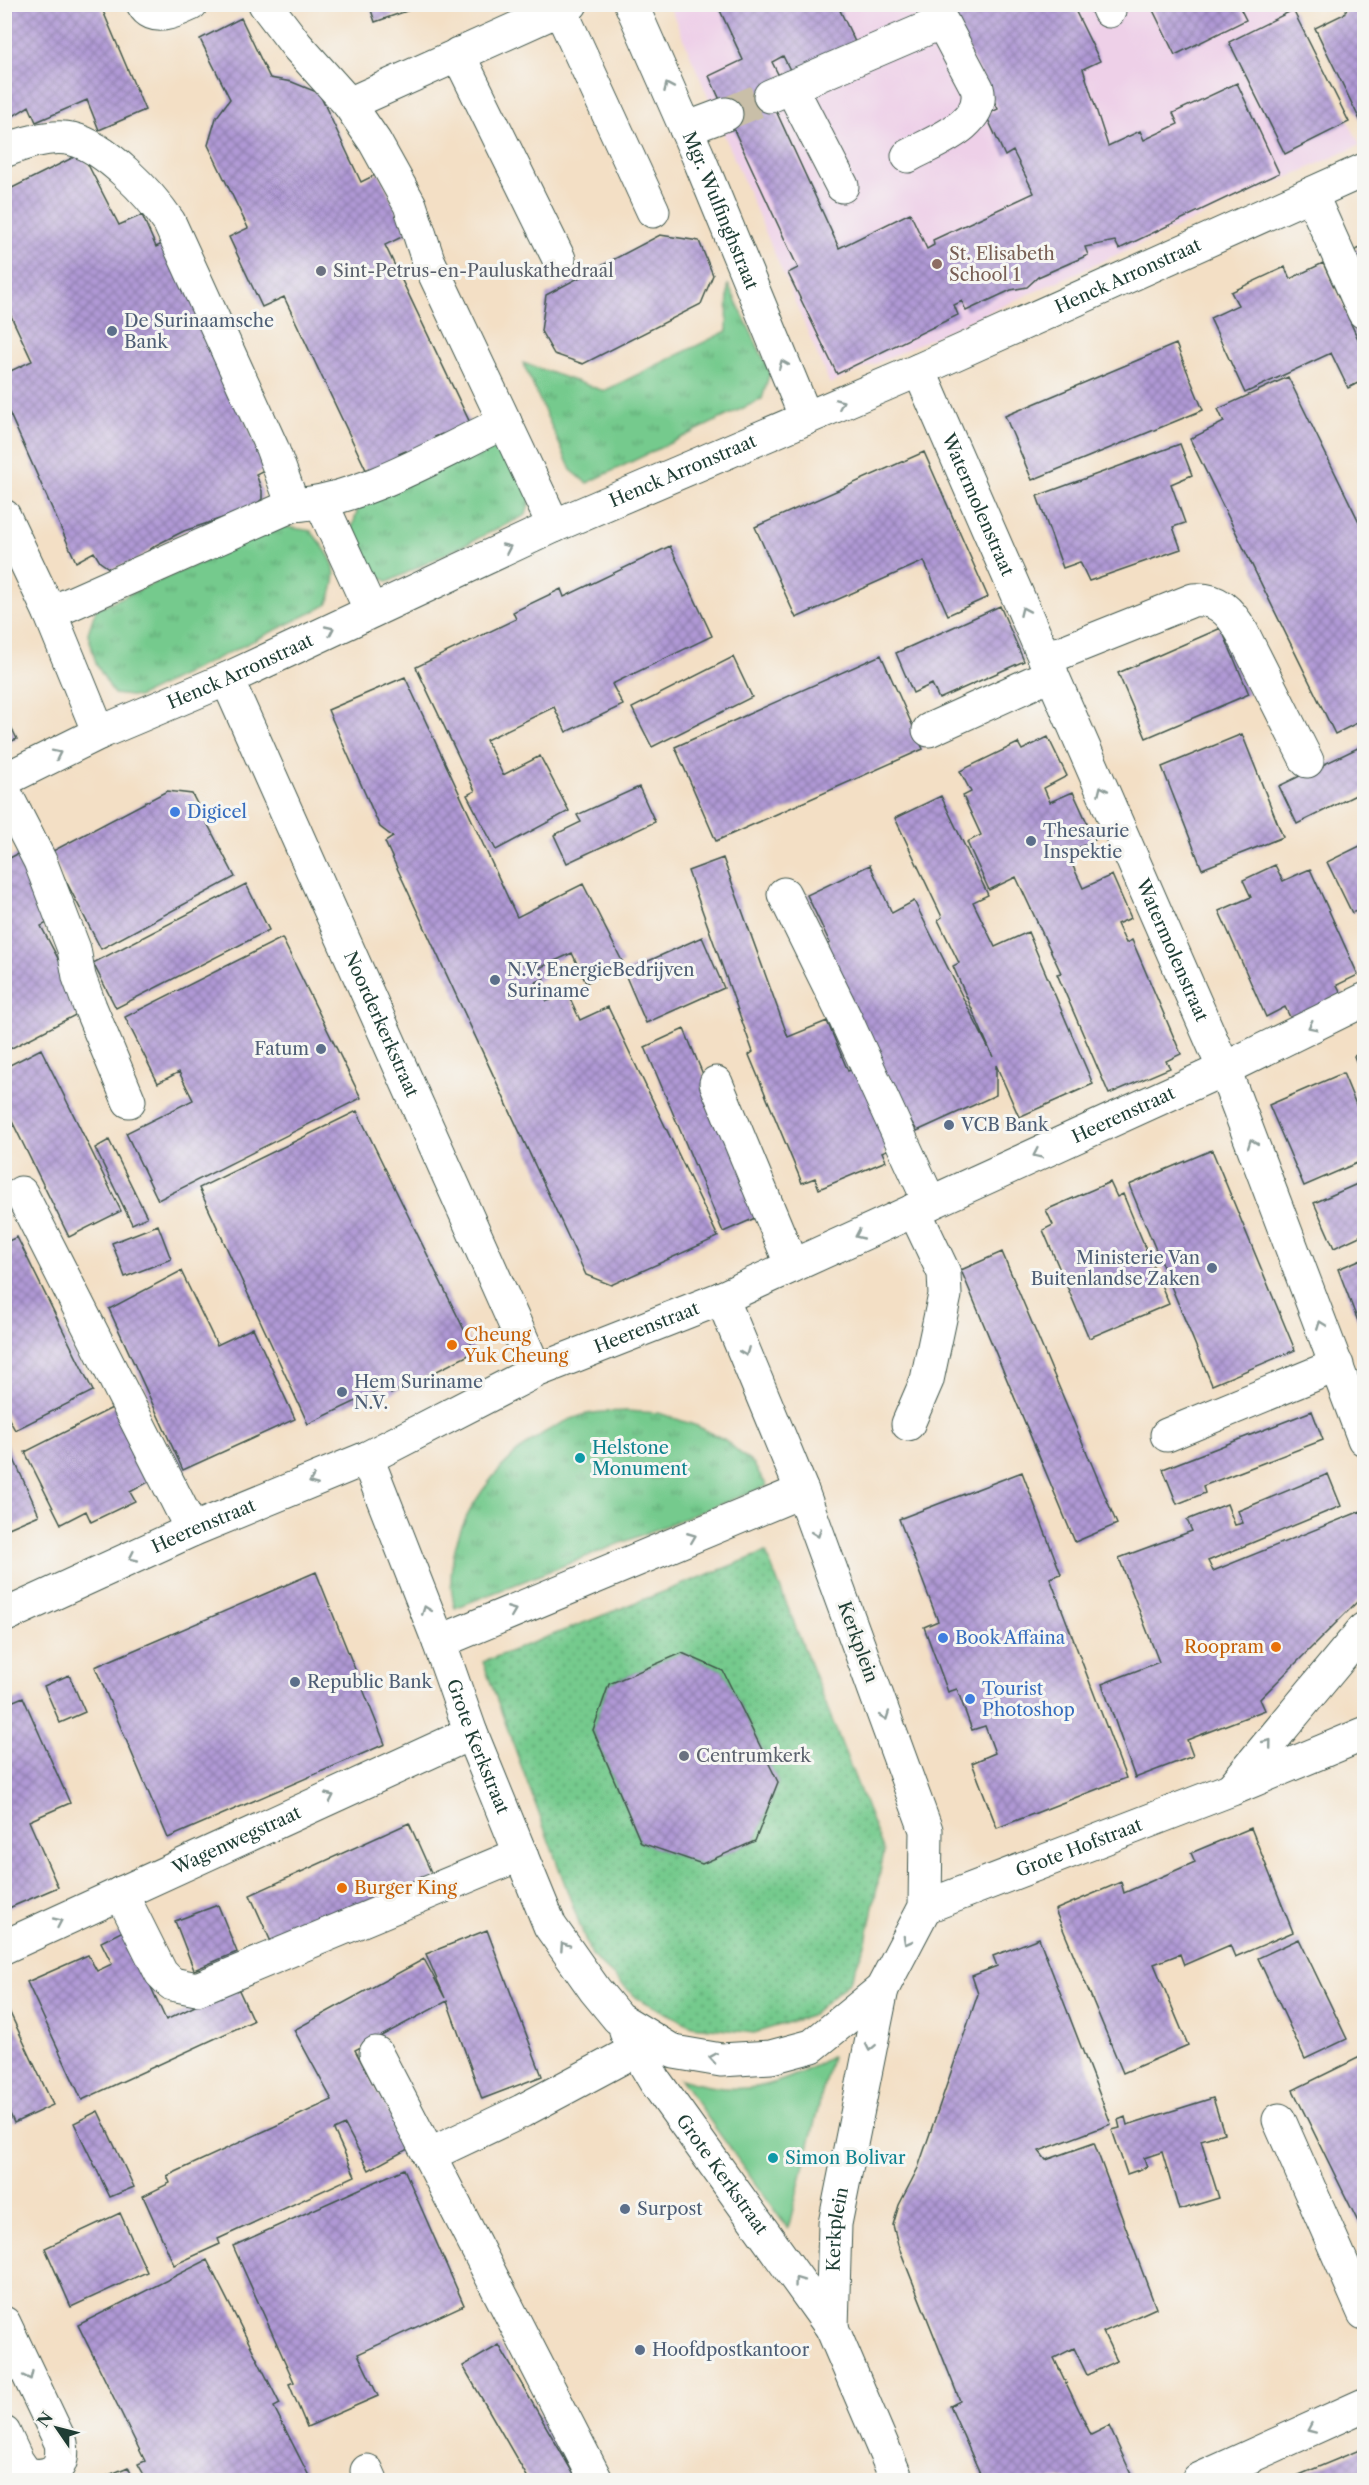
<svg xmlns="http://www.w3.org/2000/svg" width="1369" height="2485" font-family="'Libre Caslon Text',serif">
<style>
.built{fill:#eed0e8}
.grass{fill:#75ca8d;stroke:#4a8460;stroke-width:1.5}
.park{fill:url(#park-tufts);stroke:#4a8460;stroke-width:1.5}
.garden{fill:url(#garden-dots);stroke:#4a8460;stroke-width:1.5;fill-rule:evenodd}
.building{fill:url(#building-cross-hatch)}
.lines{fill:none;stroke-linecap:round;stroke-linejoin:round}
.minor-tunnel{stroke:#c9bfa8;stroke-width:33;stroke-dasharray:33 16;stroke-linecap:butt}
.minor-casing{stroke:#3f554a;stroke-width:35}
.major-casing{stroke:#3f554a;stroke-width:35}
.minor{stroke:#fff;stroke-width:33}
.major{stroke:#fff;stroke-width:33}
.oneway{stroke:#8f9e9a}
.education-dot{fill:#8d6e63;stroke:#f6f6f2;stroke-width:2}
.worship-dot{fill:#6b7280;stroke:#f6f6f2;stroke-width:2}
.service-dot{fill:#5c6f8a;stroke:#f6f6f2;stroke-width:2}
.shop-dot{fill:#3f7fe0;stroke:#f6f6f2;stroke-width:2}
.food-dot{fill:#e8710a;stroke:#f6f6f2;stroke-width:2}
.culture-dot{fill:#0f9aa8;stroke:#f6f6f2;stroke-width:2}
.labels{text-anchor:middle;stroke-width:6;stroke-linejoin:round;paint-order:stroke}
.street-label{font-size:18px;fill:#1f3d34;stroke:#f6f6f2}
.education-label{font-size:18px;fill:#785e54;stroke:#f6f6f2;text-anchor:start}
.worship-label{font-size:18px;fill:#5b616d;stroke:#f6f6f2;text-anchor:start}
.service-label{font-size:18px;fill:#4e5e75;stroke:#f6f6f2;text-anchor:start}
.shop-label{font-size:18px;fill:#366cbe;stroke:#f6f6f2;text-anchor:start}
.food-label{font-size:18px;fill:#c56008;stroke:#f6f6f2;text-anchor:start}
.culture-label{font-size:18px;fill:#0d838f;stroke:#f6f6f2;text-anchor:start}
</style>
<defs>
<pattern id="park-tufts" width="24" height="20" patternUnits="userSpaceOnUse" patternTransform="scale(1.5)"><rect width="24" height="20" fill="#75ca8d"/><path d="M3 7l-1-3M5 7V3M7 7l1-3M15 17l-1-3M17 17v-4M19 17l1-3" fill="none" stroke="#5fa574"/></pattern>
<pattern id="garden-dots" width="8" height="8" patternUnits="userSpaceOnUse" patternTransform="scale(1.5)"><rect width="8" height="8" fill="#75ca8d"/><path d="M2 2h.1M6 6h.1" fill="none" stroke="#5fa574" stroke-width="1.8" stroke-linecap="round"/></pattern>
<pattern id="building-cross-hatch" width="8" height="8" patternUnits="userSpaceOnUse" patternTransform="scale(1.5)"><rect width="8" height="8" fill="#b099d5"/><path d="M0 0l8 8M0 8l8-8" fill="none" stroke="#8f7eae"/></pattern>
</defs>
<rect width="100%" height="100%" fill="#f6f6f2"/>
<filter id="ink" filterUnits="userSpaceOnUse"><feTurbulence type="fractalNoise" baseFrequency=".0167" numOctaves="2"/><feDisplacementMap in="SourceGraphic" scale="12" xChannelSelector="R" yChannelSelector="G"/><feConvolveMatrix kernelMatrix="1 2 1 2 8 2 1 2 1" color-interpolation-filters="sRGB"/></filter>
<filter id="wash" filterUnits="userSpaceOnUse"><feTurbulence type="fractalNoise" baseFrequency=".008" numOctaves="4" result="noise"/><feDisplacementMap in="SourceGraphic" scale="24" xChannelSelector="R" yChannelSelector="G"/><feGaussianBlur stdDeviation="1.35" result="paint"/><feColorMatrix in="noise" values="0 0 0 0 0 0 0 0 0 0 0 0 0 0 0 0 0 1.4 0 .05"/><feComposite in="paint" operator="in"/></filter>
<g filter="url(#wash)">
<rect width="100%" height="100%" fill="#f3dfc5"/>
<path class="built" d="M669,5H1289L1360,145L830,384Z"/>
<path class="grass" d="M831,2057L788,2229L680,2079C741,2098 777,2088 831,2057Z"/>
<path class="park" d="M728,284L770,372L762,399L587,483L571,470L523,363L604,391L727,331Z
M487,441L510,450L531,497L526,515L388,582L368,569L359,547L352,528L359,505Z
M282,526L311,531C333,560 343,568 327,605L138,697L114,694L96,664L88,633L96,609Z
M625,1411L659,1413L697,1426L725,1440L754,1465L767,1486L455,1608C433,1528 509,1437 583,1415C596,1411 612,1412 625,1411Z"/>
<path class="garden" d="M766,1552L884,1852L866,1942L850,1981L810,2016L754,2033L692,2026L637,1998L591,1955L483,1662ZM682,1653L723,1671L778,1782L755,1841L702,1864L641,1843L593,1730L609,1684Z"/>
<g id="blocks">
<path class="building" d="M4,4H100L145,110L99,130L87,100L36,122L29,106L4,122Z
M369,4H417L418,7L375,22Z
M717,4H837L855,42L792,74L783,56L772,62L781,80L766,89L839,248L910,213L927,249L934,245L933,240L1034,193L1013,151L1005,156L986,115L998,109L946,4H1072L1100,61L1083,69L1108,146L1140,131L1144,140L1178,124L1173,113L1237,83L1279,173L1119,249L1115,241L1085,247L1088,255L1038,277L1027,287L1011,290L966,311L962,301L954,305L958,315L837,374L788,273L798,268L709,76L743,60Z
M1150,4H1238L1246,20L1175,55Z
M1349,4H1364V118L1360,120L1315,28L1344,14Z
M1293,10L1349,122L1285,154L1229,42Z
M241,18L270,78L292,82L319,93L361,182L379,173L408,234L385,245L472,427L444,440L442,434L435,437L438,443L410,457L406,451L399,454L402,460L369,476L284,297L262,307L229,237L248,228L208,145L216,118L230,99L200,39Z
M82,153L119,225L142,215L156,247L170,240L266,469L256,474L262,491V499L252,508L184,531L156,545L135,561L110,569L100,562L94,552L76,562L4,401V374L32,361L4,301V192Z
M660,235L699,241L713,275L701,304L583,364L554,354L541,331L546,295Z
M1364,246V293L1346,255Z
M1323,263L1364,352V380L1348,388L1331,353L1245,393L1210,318L1238,305L1231,292L1285,267L1290,279Z
M1176,344L1203,410L1032,480L1005,416Z
M1288,377L1364,532V734L1359,722L1335,734L1190,439L1224,422L1218,409Z
M1180,444L1192,475L1171,484L1185,523L1173,527L1181,549L1089,581L1080,562L1063,568L1037,496Z
M924,452L988,597L948,615L924,561L796,618L755,527Z
M670,546L712,636L612,684L623,705L566,732L554,707L486,740L503,775L540,756L569,811L496,850L467,795L475,791L416,667L516,619L513,612L561,589L564,597Z
M1000,606L1024,661L939,699L932,684L913,693L896,653Z
M1221,628L1249,694L1146,738L1118,673Z
M881,655L923,749L716,841L675,747Z
M733,657L752,697L652,747L632,708Z
M405,677L517,917L583,884L623,963L586,983L572,953L539,968L544,979L536,982L547,1001L568,994L580,1020L608,1007L718,1237L611,1285L586,1275L385,842L393,837L380,827L328,710Z
M4,712L17,739L4,744Z
M1242,734L1283,837L1202,869L1162,767Z
M1048,737L1067,776L1044,788L1050,802L1073,792L1095,840L1067,853L1083,888L1112,875L1131,918L1117,924L1126,943L1132,940L1181,1054L1166,1061L1170,1068L1109,1094L1057,974L1061,973L1016,877L989,890L967,842L981,835L963,796L971,792L960,771L1018,743L1022,750Z
M1364,745V791L1297,824L1279,786Z
M639,787L655,822L567,863L554,835L581,822L577,815Z
M167,791L192,794L235,877L101,949L51,852Z
M941,796L988,895L973,902L995,947L1028,932L1093,1084L1019,1117L996,1065V1095L917,1131L893,1092L817,948L830,943L807,895L870,865L892,913L914,901L993,1057L953,966L959,963L938,920L942,917L895,818Z
M1364,844V907L1352,913L1327,862Z
M25,850L59,917L41,926L85,1010L4,1052V861Z
M723,858L788,1037L827,1021L848,1071L862,1066L894,1147L882,1152L886,1161L819,1189L815,1178L802,1183L749,1055L753,1052L688,871Z
M1275,865L1283,881L1310,869L1358,975L1337,985L1342,995L1291,1019L1285,1007L1266,1017L1219,911L1251,897L1243,880Z
M246,884L269,930L116,1008L93,963Z
M702,937L724,988L646,1023L624,972Z
M282,938L361,1098L158,1200L126,1133L193,1100L179,1072L158,1083L125,1017Z
M684,1029L762,1215L723,1232L645,1047Z
M41,1049L121,1211L69,1237L4,1105V1068Z
M1364,1051V1080L1354,1056Z
M1343,1073L1364,1124V1160L1304,1186L1269,1105Z
M357,1111L475,1352L391,1394L388,1386L308,1424L199,1188Z
M109,1140L147,1217L132,1224L95,1148Z
M1212,1150L1295,1350L1212,1385L1129,1185Z
M1364,1181V1234L1334,1248L1314,1203Z
M1110,1182L1117,1197L1123,1194L1169,1304L1089,1338L1043,1230L1053,1225L1046,1210Z
M158,1225L171,1259L125,1277L112,1243Z
M17,1237L93,1391L15,1430L4,1410V1243Z
M1002,1252L1117,1524L1075,1542L961,1270Z
M1364,1258V1337L1338,1269Z
M181,1271L217,1345L253,1328L295,1419L183,1470L109,1309Z
M118,1405L154,1479L130,1492L135,1501L91,1522L86,1511L61,1524L25,1452Z
M1312,1411L1323,1440L1203,1486L1205,1493L1177,1504L1163,1469Z
M4,1437L39,1515L4,1530Z
M1022,1472L1061,1574L1050,1578L1126,1778L997,1828L972,1763L995,1753L985,1726L972,1730L957,1689L948,1692L924,1627L938,1621L899,1519Z
M1328,1474L1341,1506L1208,1561L1213,1571L1361,1511L1364,1519V1595L1260,1699L1265,1710L1187,1740L1193,1756L1135,1778L1102,1684L1159,1662L1119,1558L1192,1531L1187,1520L1227,1504L1235,1525L1243,1523L1238,1511Z
M316,1572L385,1744L168,1838L95,1667Z
M682,1653L723,1671L778,1782L755,1841L702,1864L641,1843L593,1730L609,1684Z
M69,1675L85,1712L60,1723L44,1686Z
M23,1697L70,1803L29,1821L58,1887L4,1910V1705Z
M409,1823L435,1881L276,1953L250,1895Z
M1251,1828L1293,1932L1235,1957L1230,1945L1184,1965L1180,1954L1154,1964L1188,2045L1123,2073L1055,1910L1121,1882L1124,1893L1195,1862L1191,1853Z
M218,1905L237,1952L194,1970L175,1921Z
M125,1930L166,2020L237,1986L253,2021L82,2100L27,1982L88,1955L97,1971L112,1964L101,1942Z
M487,1930L542,2076L482,2099L447,2001L355,2050L408,2149L369,2170L345,2125L334,2130L355,2176L218,2239L220,2244L174,2265L143,2196L170,2183L167,2176L332,2100L294,2030L424,1959L445,1998L426,1954Z
M1039,1938L1111,2124L1039,2151L1046,2160L1094,2143L1156,2308L1103,2332L1117,2361L1087,2375L1074,2348L1054,2358L1091,2435L1109,2426L1134,2480H983L950,2406L960,2401L898,2245L893,2225L899,2205L918,2168L978,1994L972,1976L997,1966L993,1956Z
M1299,1939L1347,2039L1305,2059L1258,1958Z
M4,2000L53,2105L14,2123L8,2109L4,2111Z
M1364,2055V2234L1293,2090Z
M1213,2098L1224,2133L1201,2140L1219,2198L1179,2210L1162,2152L1144,2158L1147,2167L1127,2174L1112,2130L1120,2128L1118,2120L1125,2117L1127,2125Z
M98,2111L134,2187L110,2197L74,2123Z
M404,2169L464,2305L358,2354L378,2396L307,2427L289,2384L294,2382L233,2246Z
M120,2213L147,2272L71,2307L45,2248Z
M207,2260L280,2404L274,2407L311,2480H147L138,2464L145,2461L78,2325Z
M499,2345L577,2480H529L463,2366Z
M1364,2448V2480H1287Z
M128,2467L134,2480H97Z"/>
</g>
</g>
<g filter="url(#ink)">
<use href="#blocks" fill-opacity="0" stroke="#3f554a" stroke-width="1.5"/>
<g class="lines">
<path class="minor-tunnel" d="M726,114L770,96"/>
<defs>
<g id="minor">
<path d="M143,4C153,23 176,11 191,4"/>
<path d="M265,4L297,46L349,104L375,142L410,205L428,260L554,526"/>
<path id="s1" d="M631,4L698,156L806,418"/>
<path d="M1106,4L1109,11"/>
<path d="M560,9L653,211"/>
<path d="M458,54L559,259"/>
<path d="M791,87L842,186"/>
<path d="M770,96L942,22L977,88C987,124 933,142 908,156"/>
<path d="M349,104L571,4"/>
<path d="M686,129L726,114"/>
<path d="M4,151C24,143 51,134 72,139C106,147 150,194 169,222L272,448L293,505"/>
<path d="M1311,194L1364,312"/>
<path d="M321,502L371,611"/>
<path d="M4,516L50,613L99,733"/>
<path d="M50,613L293,505C361,501 443,451 505,422"/>
<path d="M1045,659L1193,600C1218,598 1230,611 1242,632L1307,761"/>
<path id="s2" d="M227,679L536,1371"/>
<path d="M929,730L1052,674"/>
<path d="M4,791L40,861L74,949L79,977L90,1007L129,1101"/>
<path d="M784,894L846,1020L930,1203"/>
<path d="M716,1083L792,1266"/>
<path d="M21,1193L192,1530"/>
<path d="M908,1424L927,1380L945,1295L944,1273L914,1210"/>
<path d="M1167,1435L1337,1365"/>
<path id="s3" d="M367,1458L439,1642L471,1733L550,1926L595,1990L618,2018L674,2052L721,2060L771,2057L812,2046L882,1989L925,1907L926,1830L802,1491L722,1298"/>
<path id="s4" d="M4,1616L192,1530L367,1458L536,1371L722,1298L1224,1069L1364,1000"/>
<path d="M439,1642L802,1491"/>
<path d="M1233,1787L1364,1629"/>
<path d="M121,1893L161,1973L172,1984L197,1989L521,1854"/>
<path id="s5" d="M925,1907L1232,1789L1364,1734"/>
<path id="s6" d="M4,1947L471,1733"/>
<path id="s7" d="M626,2032L655,2081L832,2328L897,2480"/>
<path d="M376,2053L429,2155"/>
<path d="M1279,2120L1364,2313"/>
<path d="M4,2323L61,2443C65,2469 51,2479 26,2474L17,2461L4,2433"/>
<path id="s8" d="M832,2328L835,2224L882,1989"/>
<path d="M367,2471L371,2480"/>
<path d="M596,2480L429,2155L522,2111L636,2050"/>
</g>
<g id="major">
<path id="s9" d="M919,370L1224,1069L1364,1439"/>
<path id="s10" d="M4,780L99,733L227,679L554,526L919,370L1364,170"/>
<path d="M1198,2480L1364,2405"/>
</g>
</defs>
<use href="#minor" class="minor-casing"/>
<use href="#major" class="major-casing"/>
<use href="#minor" class="minor"/>
<use href="#major" class="major"/>
</g>
<defs><path id="oneway-chevron" d="M-2-3.5L2.5 0L-2 3.5" fill="none" stroke-width="1.6" stroke-linecap="round" stroke-linejoin="round" transform="scale(1.5)"/></defs>
<g class="oneway">
<use href="#oneway-chevron" transform="translate(668 87) rotate(-114)"/>
<use href="#oneway-chevron" transform="translate(783 364) rotate(-112)"/>
<use href="#oneway-chevron" transform="translate(840 403) rotate(-23)"/>
<use href="#oneway-chevron" transform="translate(507 548) rotate(-25)"/>
<use href="#oneway-chevron" transform="translate(1024 611) rotate(-114)"/>
<use href="#oneway-chevron" transform="translate(330 630) rotate(-25)"/>
<use href="#oneway-chevron" transform="translate(57 754) rotate(-26)"/>
<use href="#oneway-chevron" transform="translate(1102 790) rotate(-114)"/>
<use href="#oneway-chevron" transform="translate(1312 1026) rotate(154)"/>
<use href="#oneway-chevron" transform="translate(1252 1143) rotate(-111)"/>
<use href="#oneway-chevron" transform="translate(1037 1154) rotate(155)"/>
<use href="#oneway-chevron" transform="translate(859 1235) rotate(155)"/>
<use href="#oneway-chevron" transform="translate(1321 1325) rotate(-111)"/>
<use href="#oneway-chevron" transform="translate(745 1352) rotate(68)"/>
<use href="#oneway-chevron" transform="translate(313 1481) rotate(158)"/>
<use href="#oneway-chevron" transform="translate(817 1533) rotate(70)"/>
<use href="#oneway-chevron" transform="translate(692 1537) rotate(-22)"/>
<use href="#oneway-chevron" transform="translate(133 1557) rotate(155)"/>
<use href="#oneway-chevron" transform="translate(426 1610) rotate(-111)"/>
<use href="#oneway-chevron" transform="translate(512 1611) rotate(-22)"/>
<use href="#oneway-chevron" transform="translate(885 1716) rotate(70)"/>
<use href="#oneway-chevron" transform="translate(1268 1743) rotate(-51)"/>
<use href="#oneway-chevron" transform="translate(330 1797) rotate(-25)"/>
<use href="#oneway-chevron" transform="translate(58 1922) rotate(-25)"/>
<use href="#oneway-chevron" transform="translate(907 1941) rotate(118)"/>
<use href="#oneway-chevron" transform="translate(564 1946) rotate(-124)"/>
<use href="#oneway-chevron" transform="translate(870 2047) rotate(101)"/>
<use href="#oneway-chevron" transform="translate(713 2058) rotate(-171)"/>
<use href="#oneway-chevron" transform="translate(798 2281) rotate(-126)"/>
<use href="#oneway-chevron" transform="translate(29 2376) rotate(65)"/>
<use href="#oneway-chevron" transform="translate(1311 2429) rotate(156)"/>
</g>
</g>
<circle class="education-dot" cx="937" cy="264" r="6"/>
<g class="worship-dot">
<circle cx="321" cy="271" r="6"/>
<circle cx="684" cy="1756" r="6"/>
</g>
<g class="service-dot">
<circle cx="112" cy="331" r="6"/>
<circle cx="1031" cy="841" r="6"/>
<circle cx="495" cy="980" r="6"/>
<circle cx="321" cy="1049" r="6"/>
<circle cx="949" cy="1125" r="6"/>
<circle cx="1212" cy="1268" r="6"/>
<circle cx="342" cy="1392" r="6"/>
<circle cx="295" cy="1682" r="6"/>
<circle cx="625" cy="2209" r="6"/>
<circle cx="640" cy="2350" r="6"/>
</g>
<g class="shop-dot">
<circle cx="175" cy="812" r="6"/>
<circle cx="943" cy="1638" r="6"/>
<circle cx="970" cy="1699" r="6"/>
</g>
<g class="food-dot">
<circle cx="452" cy="1345" r="6"/>
<circle cx="1276" cy="1647" r="6"/>
<circle cx="342" cy="1888" r="6"/>
</g>
<g class="culture-dot">
<circle cx="580" cy="1458" r="6"/>
<circle cx="773" cy="2158" r="6"/>
</g>
<g class="labels">
<g class="street-label">
<text dy="6" stroke="none"><textPath href="#s1" startOffset="225">Mgr. Wulfinghstraat</textPath></text>
<text dy="6" stroke="none"><textPath href="#s10" startOffset="1232">Henck Arronstraat</textPath></text>
<text dy="6" stroke="none"><textPath href="#s10" startOffset="746">Henck Arronstraat</textPath></text>
<text dy="6" stroke="none"><textPath href="#s9" startOffset="147">Watermolenstraat</textPath></text>
<text dy="6" stroke="none"><textPath href="#s10" startOffset="260">Henck Arronstraat</textPath></text>
<text dy="6" stroke="none"><textPath href="#s9" startOffset="633">Watermolenstraat</textPath></text>
<text dy="6" stroke="none"><textPath href="#s2" startOffset="378">Noorderkerkstraat</textPath></text>
<text dy="6" stroke="none"><textPath href="#s4" startOffset="1227">Heerenstraat</textPath></text>
<text dy="6" stroke="none"><textPath href="#s4" startOffset="705">Heerenstraat</textPath></text>
<text dy="6" stroke="none"><textPath href="#s4" startOffset="219">Heerenstraat</textPath></text>
<text transform="translate(858 1642) rotate(70)" y="6">Kerkplein</text>
<text dy="6" stroke="none"><textPath href="#s3" startOffset="309">Grote Kerkstraat</textPath></text>
<text dy="6" stroke="none"><textPath href="#s6" startOffset="256">Wagenwegstraat</textPath></text>
<text dy="6" stroke="none"><textPath href="#s5" startOffset="165">Grote Hofstraat</textPath></text>
<text dy="6" stroke="none"><textPath href="#s7" startOffset="172">Grote Kerkstraat</textPath></text>
<text dy="6" stroke="none"><textPath href="#s8" startOffset="99">Kerkplein</textPath></text>
</g>
<g class="education-label">
<text x="949" y="260">St. Elisabeth<tspan x="949" dy="21">School 1</tspan></text>
</g>
<g class="worship-label">
<text x="333" y="277">Sint-Petrus-en-Pauluskathedraal</text>
<text x="696" y="1762">Centrumkerk</text>
</g>
<g class="service-label">
<text x="124" y="327">De Surinaamsche<tspan x="124" dy="21">Bank</tspan></text>
<text x="1043" y="837">Thesaurie<tspan x="1043" dy="21">Inspektie</tspan></text>
<text x="507" y="976">N.V. EnergieBedrijven<tspan x="507" dy="21">Suriname</tspan></text>
<text x="309" y="1055" text-anchor="end">Fatum</text>
<text x="961" y="1131">VCB Bank</text>
<text x="1200" y="1264" text-anchor="end">Ministerie Van<tspan x="1200" dy="21">Buitenlandse Zaken</tspan></text>
<text x="354" y="1388">Hem Suriname<tspan x="354" dy="21">N.V.</tspan></text>
<text x="307" y="1688">Republic Bank</text>
<text x="637" y="2215">Surpost</text>
<text x="652" y="2356">Hoofdpostkantoor</text>
</g>
<g class="shop-label">
<text x="187" y="818">Digicel</text>
<text x="955" y="1644">Book Affaina</text>
<text x="982" y="1695">Tourist<tspan x="982" dy="21">Photoshop</tspan></text>
</g>
<g class="food-label">
<text x="464" y="1341">Cheung<tspan x="464" dy="21">Yuk Cheung</tspan></text>
<text x="1264" y="1653" text-anchor="end">Roopram</text>
<text x="354" y="1894">Burger King</text>
</g>
<g class="culture-label">
<text x="592" y="1454">Helstone<tspan x="592" dy="21">Monument</tspan></text>
<text x="785" y="2164">Simon Bolivar</text>
</g>
</g>
<rect width="1369" height="2485" fill="none" stroke="#f6f6f2" stroke-width="24"/>
<g transform="translate(57 2428) rotate(305)" stroke="#f6f6f2" stroke-width="4.5" paint-order="stroke">
<path d="M0-4.5L10 22L0 15L-10 22Z" fill="#1f3d34"/>
<text y="-9" font-size="16" font-weight="bold" text-anchor="middle" fill="#1f3d34">N</text>
</g>
</svg>
